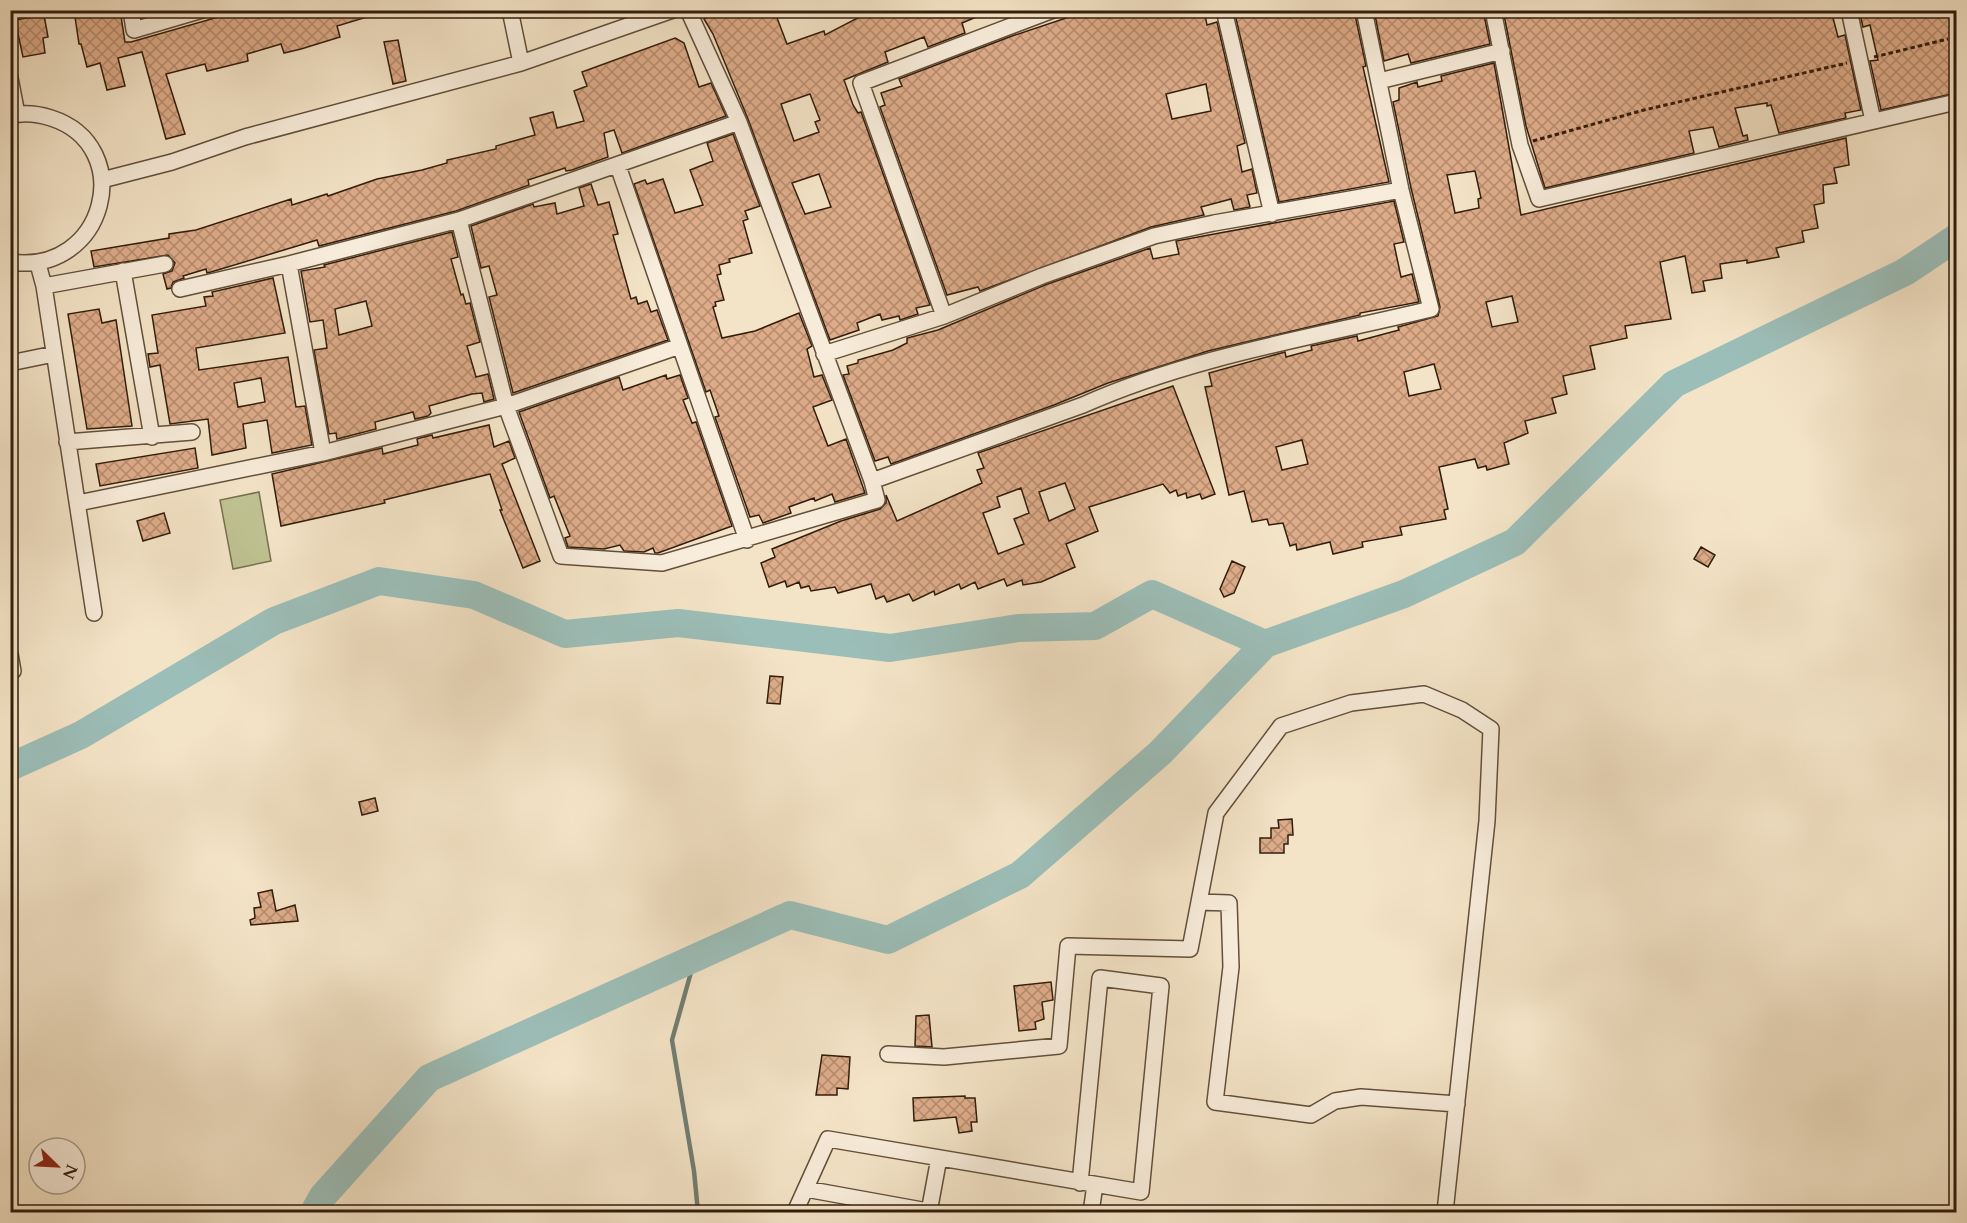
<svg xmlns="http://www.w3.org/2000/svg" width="1967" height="1223" font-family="Cardo,serif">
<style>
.garden{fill:#bfc393;stroke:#787050;stroke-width:1.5}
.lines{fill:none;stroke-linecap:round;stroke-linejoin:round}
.stream{stroke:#727e73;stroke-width:4.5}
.river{stroke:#9cbeb8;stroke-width:28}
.building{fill:url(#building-cross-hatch);stroke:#321d0c;stroke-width:1.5;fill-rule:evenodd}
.street-casing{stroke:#624f3b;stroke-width:18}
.path{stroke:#321d0c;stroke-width:3;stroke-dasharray:4.5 3;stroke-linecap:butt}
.street{stroke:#f8eddb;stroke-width:15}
</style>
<defs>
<pattern id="building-cross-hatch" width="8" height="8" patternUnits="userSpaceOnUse" patternTransform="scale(1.5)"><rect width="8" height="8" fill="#deac89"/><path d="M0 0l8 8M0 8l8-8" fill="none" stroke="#b58b6e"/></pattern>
</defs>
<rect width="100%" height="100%" fill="#f4e4c7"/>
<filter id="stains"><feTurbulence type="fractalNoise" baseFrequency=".00333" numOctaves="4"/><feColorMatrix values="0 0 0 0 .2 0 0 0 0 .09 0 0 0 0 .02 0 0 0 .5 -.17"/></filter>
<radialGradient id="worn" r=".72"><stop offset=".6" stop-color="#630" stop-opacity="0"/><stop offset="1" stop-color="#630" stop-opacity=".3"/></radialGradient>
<path class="garden" d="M259,492L271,561L233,569L220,500Z"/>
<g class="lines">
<path class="stream" d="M695,958L672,1040L694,1171L698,1212"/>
<path class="river" d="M10,767L81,735L274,621L379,581L474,595L565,634L678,623L890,648L1018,628L1095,626L1152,594L1265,644
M314,1212L323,1196L429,1078L790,915L888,940L1020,875L1160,753L1265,644L1404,594L1515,542L1674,384L1905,272L1956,238"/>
</g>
<path class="building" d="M74,10H120L125,42H131L222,16V13L232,10H259L260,15L277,10H377V14L337,26L340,37L301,49L284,53L281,44L247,54L248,61L207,71L205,64L166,74L185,134L166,139L142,52L118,58L125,86L107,90L100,63L87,67L81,44H79Z
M721,10H774L787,44L824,31L825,35L873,10H993L962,23L965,33L928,47L924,37L885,52L888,62L844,80L853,105L858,113L861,112L930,305L916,308L918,314L900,320L899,316L882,320L880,314L857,323L859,330L830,340L748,119L713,34L704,19ZM810,94L820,120L815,122L819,132L794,141L781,104ZM819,174L831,207L805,214L792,183Z
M1090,10H1204L1207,25L1217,22L1245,143L1237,146L1242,172L1252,169L1257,193L1247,195L1250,207L1234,210L1231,199L1201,207L1204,215L1151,227L980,291L978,287L947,295L880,107L885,105L881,93L902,86L899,79L1012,36ZM1206,84L1211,111L1172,119L1166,94Z
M1234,10H1354L1366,66L1363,67L1389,182L1279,202Z
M1374,10H1483L1490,44L1411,63L1408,54L1384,61Z
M1503,10H1831L1838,37L1845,35L1861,110L1845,113L1846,118L1779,133L1771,105L1767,106V103L1735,108L1743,136L1747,135L1748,140L1719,147L1713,127L1689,131L1694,153L1545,188L1526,126Z
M1859,10H1956V93L1881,110L1870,61L1878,60L1870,25L1863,27Z
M44,15L48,37L43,38L45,53L23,57L15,20Z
M675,38L684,43L699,87L711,83L726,116L622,153L614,130L604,133L608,157L572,170L566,171L565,168L528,180L529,185L456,211L319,246L317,240L211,272L207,273L206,269L183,276L184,278L173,282L171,288L167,289L163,274L172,271L175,263L168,255L94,267L91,251L169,238V234L196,230L291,199L292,205L327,194L328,196L377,179L422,170L447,163V160L496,149V146L535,135L530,118L553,112L557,128L584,121L574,91L587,86L582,72Z
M398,40L406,81L393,84L384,42Z
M1494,63L1521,215L1846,138L1849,165L1834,168L1837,183L1823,185L1824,203L1814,205L1818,228L1802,231L1804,242L1776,248L1779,257L1747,263V260L1720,264L1722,278L1703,281L1705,291L1692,293L1685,256L1660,262L1671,319L1625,326L1627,338L1590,346L1595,369L1563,376L1567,394L1552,398L1556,413L1525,421L1528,433L1504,443L1509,464L1487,470L1486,466L1478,468L1475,459L1439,467L1448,509L1444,510L1446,519L1400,527L1402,535L1362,542L1363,547L1333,554L1330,542L1297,550L1296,544L1290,546L1283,523L1269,525L1267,519L1252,522L1244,491L1229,495L1205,387L1212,386L1209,373L1285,352L1286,357L1312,350L1311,346L1357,336L1358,341L1399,330L1398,327L1438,316L1440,307L1411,188L1393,102L1399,100V88L1417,82L1418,87L1442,81L1441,76ZM1475,171L1481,198L1478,199L1479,208L1455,213L1447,175ZM1512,296L1518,322L1492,327L1486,302ZM1434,364L1441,389L1409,396L1404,372ZM1302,440L1308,464L1282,470L1276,447Z
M733,134L760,206L745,211L748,219L743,221L752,253L729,259L730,262L719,265L721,274L717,275L724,300L715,302L716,306L713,307L722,338L755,331L799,313L812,346L807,349L814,377L822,375L832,400L813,407L828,446L846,439L865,493L835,502L832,494L815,501L814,498L789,507L791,513L763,523L759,515L750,517L715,417L719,416L710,390L706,392L634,184L645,180L647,184L663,179L675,213L703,205L690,170L713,161L707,143Z
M591,184L598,205L609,202L618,234L613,235L631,299L636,297L638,304L647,301L651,312L657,310L668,340L513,393L489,297L497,295L489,266L481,268L471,226L533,204L534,207L555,203L557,214L584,206L579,188Z
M1394,201L1404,242L1394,244L1401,277L1412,274L1419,302L1360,313V315L1208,351L1108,383L1054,405L891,464L888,457L875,461L843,375L849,374L847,366L858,363V360L893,350L907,343V338L938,330L1045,285L1150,248L1153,259L1179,254L1176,241Z
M452,232L458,257L451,259L461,295L463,294L466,304L470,303L480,342L467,346L476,377L488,374L494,399L484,402L482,393L472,394L429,406L431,413L428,416L415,419L413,412L375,422L376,429L337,439L336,433L329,434L314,350L327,348L323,320L310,322L301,271L325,267L324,265ZM366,301L372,326L339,335L335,309Z
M273,278L285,333L196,348L199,370L288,357L296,407L305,406L312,445L272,453L267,420L243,424L246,448L212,455L208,419L170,424L160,365L150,367L148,354L158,353L152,315L206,306L204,297L213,296L212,292ZM261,378L265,402L238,407L234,383Z
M99,309L102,323L116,320L132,426L87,429L68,314Z
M666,375L667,379L680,375L688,398L683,400L692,423L696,422L732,526L658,553H655L653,548L644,552L624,551L620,545L604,549L568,547L565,538L570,536L554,496L550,498L519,412L619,377L623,390Z
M1173,386L1215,494L1202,499L1200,494L1187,498L1186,493L1178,496L1176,490L1170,493L1163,484L1089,507L1098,531L1066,544L1075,567L1041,582L1023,585L1022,580L1007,586L1004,579L978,589L975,582L961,589L959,584L935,595L934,591L913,601L909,594L887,602L884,596L876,599L871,584L838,593L835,587L811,591L809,586L801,588L799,582L787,587L785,581L769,587L761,563L775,557L772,549L841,521L880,509L886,503V495L897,521L982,483L977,470L984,468L978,453ZM1065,483L1075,509L1049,521L1039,492ZM1021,488L1029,513L1014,519L1024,544L998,554L983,513L1000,507L997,497Z
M489,425L494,447L509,441L515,458L502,464L540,561L523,568L500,510H502L490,474L384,500L385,503L281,526L272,474L382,448L383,454L418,445L417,439L420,438L432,435L433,438Z
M195,448L198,468L100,486L96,464Z
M164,513L170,533L143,541L137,521Z
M1701,547L1715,555L1708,567L1694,559Z
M1232,561L1245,567L1234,593L1224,597L1220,589Z
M770,676L783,677L780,704L767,703Z
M375,798L378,811L362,815L359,802Z
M1292,819L1293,835H1288V844H1284V853H1260V838H1271V828H1279L1278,820Z
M272,890L276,911L295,905L298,921L251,925L250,920L255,918L254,908L261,907L258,893Z
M1051,982L1053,1000L1042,1002L1044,1019L1035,1022L1036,1029L1019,1031L1014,986Z
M929,1015L932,1047L915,1046L916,1016Z
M822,1055L850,1057L848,1089L837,1088V1095H816Z
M965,1096V1098H975L977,1122H971L972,1131L959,1133L956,1117L914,1121L913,1098Z"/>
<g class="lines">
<defs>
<path id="street" d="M131,10L134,30L202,10
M510,10L521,63
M688,10L739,122L872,481
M1224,10L1272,214
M1493,10L1520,145L1539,199L1956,102
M1849,10L1873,121
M10,78L17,114
M1379,81L1502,51
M10,116C24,112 38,114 51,118C138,146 106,276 10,262
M618,166L747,540
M102,180L172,162L245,137L521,63L673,10
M459,220L506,406L561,556L662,563L877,500L872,481L1083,405C1193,356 1315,337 1431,309L1401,190L1364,10
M38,264L44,286L94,613
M289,264L323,453
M123,271L152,437
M44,286L165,264
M180,289L289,264L459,220L739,122
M944,316L861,83L1053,10
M824,354L944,316L1042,276L1154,236L1214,223L1401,190
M10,363L54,354
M67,442L192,432
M78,503L323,453L506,406L680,346
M10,654L13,671H10
M1199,902L1216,813L1281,726L1351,703L1424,694L1462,710L1491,729L1487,821L1445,1212
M888,1054L944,1057L1059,1046L1068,946L1190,949L1199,902L1229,903L1231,967L1215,1102L1311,1115L1335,1101L1361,1097L1457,1104
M806,1189L933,1212
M795,1212L828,1139L1141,1192L1161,986L1100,978L1080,1183
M929,1212L939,1158
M1091,1212L1095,1185"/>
</defs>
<use href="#street" class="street-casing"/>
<path class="path" d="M1874,57L1948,39
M1533,141L1644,110L1847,63"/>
<use href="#street" class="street"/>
</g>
<rect width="1967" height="1223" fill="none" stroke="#f4e4c7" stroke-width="36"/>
<rect x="12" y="12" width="1943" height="1199" fill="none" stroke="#321d0c" stroke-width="3"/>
<rect x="18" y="18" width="1931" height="1187" fill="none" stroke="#321d0c" stroke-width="1.5"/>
<g transform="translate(57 1166) rotate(114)"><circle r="28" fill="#f8eddb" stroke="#a99a88" stroke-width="1.5"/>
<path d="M0-4.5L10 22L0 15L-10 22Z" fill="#8f2418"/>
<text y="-9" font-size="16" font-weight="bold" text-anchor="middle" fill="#321d0c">N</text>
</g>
<rect width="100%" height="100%" filter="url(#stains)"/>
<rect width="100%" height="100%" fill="url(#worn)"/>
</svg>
